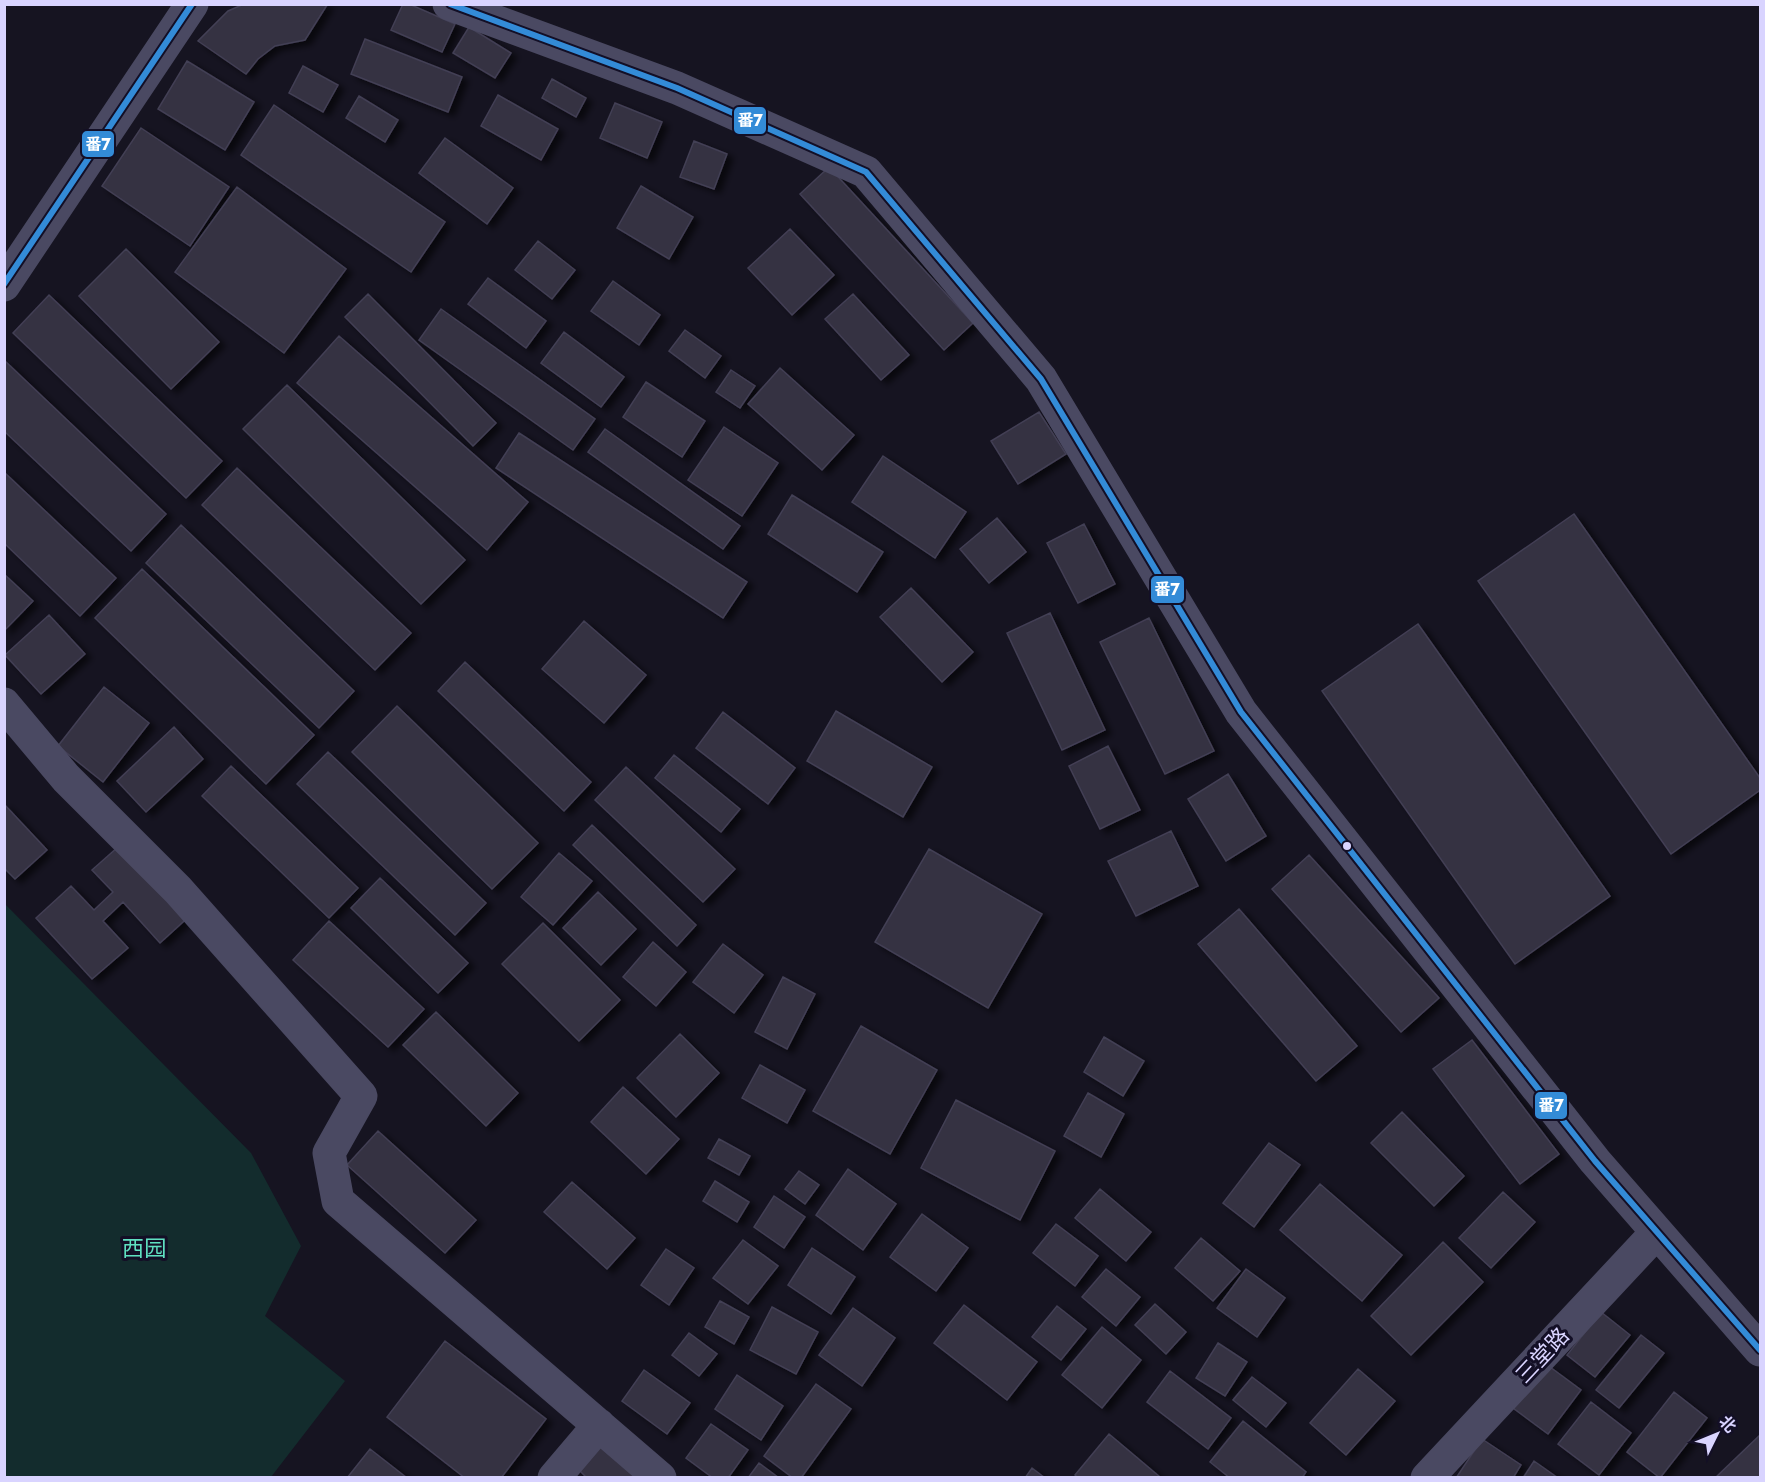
<svg xmlns="http://www.w3.org/2000/svg" width="1765" height="1482" font-family="Jost,'Noto Sans SC',sans-serif">
<style>
.green{fill:#132c2d}
.building{fill:#343243;stroke:#433f54;stroke-width:1.5;filter:url(#shadow)}
.lines{fill:none;stroke-linecap:round;stroke-linejoin:round}
.minor{stroke:#4a4962;stroke-width:33}
.bus-1-casing{stroke:#130f26;stroke-width:10}
.bus-1{stroke:#338bd7;stroke-width:6}
.bus-dot{fill:#d9d4ff;stroke:#130f26;stroke-width:2}
.labels{text-anchor:middle;stroke-width:6;stroke-linejoin:round;paint-order:stroke}
.park-label{font-size:22px;fill:#5fe0c0;stroke:#130f26}
.street-label{font-size:22px;fill:#d9d4ff;stroke:#130f26}
.line-badge{stroke:#130f26;stroke-width:2}
.badge-label{font-size:16px;text-anchor:middle;font-weight:bold;fill:#fff}
</style>
<defs>
<filter id="shadow"><feDropShadow dx="6" dy="4" stdDeviation="3" flood-color="#0009"/></filter>
</defs>
<rect width="100%" height="100%" fill="#161421"/>
<path class="green" d="M4,903L251,1153L301,1246L265,1316L345,1381L271,1477H5Z"/>
<path class="building" d="M244,4H326L327,5L305,40L275,46L258,59L246,74L198,41L228,11Z
M403,4H409L455,24L442,52L391,30Z
M469,27L511,53L495,78L453,53Z
M365,39L462,77L448,112L351,74Z
M187,61L254,102L225,150L158,109Z
M303,66L338,85L323,112L289,93Z
M552,79L586,98L576,117L542,98Z
M498,95L558,129L541,160L481,126Z
M359,96L398,120L385,142L346,118Z
M615,103L662,122L647,158L600,138Z
M274,105L445,222L411,272L241,155Z
M141,128L229,187L190,246L102,186Z
M445,138L513,188L487,224L419,173Z
M694,141L727,154L714,189L680,177Z
M829,167L973,323L944,350L800,194Z
M641,186L693,217L669,259L617,228Z
M237,187L346,269L284,353L175,272Z
M790,229L834,275L792,315L748,268Z
M538,241L575,270L552,299L515,270Z
M126,249L219,342L171,389L79,296Z
M488,278L546,321L526,348L468,304Z
M613,281L660,315L639,345L591,311Z
M368,294L496,423L473,446L345,317Z
M853,294L909,355L881,380L825,319Z
M49,295L222,461L186,498L13,333Z
M441,309L595,419L573,450L419,340Z
M685,330L721,356L705,378L669,351Z
M564,332L624,377L601,407L541,363Z
M339,336L528,502L487,550L297,383Z
M4,360L166,514L131,551L4,431Z
M780,368L854,435L822,470L748,404Z
M731,370L755,386L740,408L716,392Z
M646,382L705,421L682,457L623,417Z
M287,385L465,560L421,604L243,429Z
M1039,412L1066,454L1018,484L991,441Z
M724,427L778,463L742,516L688,480Z
M605,429L740,526L723,549L588,452Z
M519,433L747,582L723,618L496,468Z
M883,456L966,512L935,558L852,502Z
M237,468L411,633L375,670L202,505Z
M4,472L116,578L80,616L4,543Z
M792,495L883,552L857,592L768,534Z
M1574,514L1760,778V790L1671,854L1478,581Z
M997,518L1026,552L989,583L960,549Z
M1084,524L1115,584L1078,603L1047,543Z
M181,525L354,691L319,728L146,563Z
M142,569L314,735L266,784L95,618Z
M4,574L33,601L4,631Z
M911,588L973,652L942,682L880,617Z
M1050,613L1105,730L1062,750L1007,633Z
M49,615L85,654L41,694L5,655Z
M1149,618L1214,751L1165,774L1100,642Z
M584,621L646,675L604,723L542,669Z
M1418,624L1610,896L1515,964L1322,691Z
M465,662L591,782L564,811L438,691Z
M104,687L149,723L103,782L58,746Z
M397,706L538,843L492,889L352,752Z
M836,711L932,767L903,817L807,761Z
M723,712L795,768L768,804L696,748Z
M174,727L203,759L146,812L117,781Z
M1108,746L1140,810L1100,829L1069,766Z
M328,752L486,903L455,935L297,784Z
M674,755L740,809L721,832L655,778Z
M231,766L358,888L329,918L202,796Z
M626,767L735,869L703,902L595,800Z
M1228,774L1266,836L1226,861L1188,799Z
M4,804L47,850L15,879L4,868Z
M592,825L696,925L677,946L573,845Z
M1171,831L1198,886L1136,916L1108,861Z
M127,839L194,912L160,943L123,902L103,921L128,948L92,979L36,918L71,886L94,910L113,892L92,870Z
M929,849L1042,914L988,1008L875,942Z
M559,853L592,881L553,925L521,897Z
M1309,855L1439,998L1401,1032L1272,889Z
M380,878L468,963L438,993L351,908Z
M598,892L636,929L601,965L563,928Z
M1239,909L1357,1046L1316,1081L1198,944Z
M329,921L424,1009L388,1047L293,960Z
M543,923L620,1000L579,1041L502,964Z
M653,942L686,972L656,1006L623,977Z
M723,944L763,975L734,1013L693,982Z
M783,977L815,994L787,1049L755,1032Z
M436,1012L518,1093L486,1126L403,1045Z
M861,1026L937,1070L890,1154L813,1111Z
M680,1034L719,1073L676,1117L637,1078Z
M1104,1037L1144,1061L1123,1096L1084,1072Z
M1472,1040L1559,1154L1520,1184L1433,1069Z
M760,1065L805,1090L787,1123L742,1098Z
M623,1087L679,1139L646,1174L591,1122Z
M1088,1093L1124,1114L1101,1157L1064,1136Z
M956,1100L1055,1151L1020,1220L921,1168Z
M1402,1112L1464,1176L1434,1206L1371,1143Z
M378,1131L476,1220L445,1253L347,1165Z
M719,1139L750,1156L739,1175L708,1158Z
M1269,1143L1300,1165L1254,1227L1223,1203Z
M848,1169L896,1204L863,1250L816,1215Z
M799,1171L819,1185L805,1204L785,1189Z
M715,1181L749,1202L737,1222L703,1201Z
M572,1182L635,1238L607,1269L544,1212Z
M1320,1184L1402,1255L1362,1301L1280,1230Z
M1100,1189L1151,1232L1126,1261L1075,1218Z
M1503,1192L1535,1222L1491,1268L1459,1238Z
M774,1196L805,1217L784,1248L754,1227Z
M922,1214L968,1248L936,1291L890,1257Z
M1056,1224L1098,1256L1075,1286L1033,1253Z
M1201,1238L1240,1271L1213,1301L1175,1268Z
M743,1240L778,1266L748,1304L713,1278Z
M1443,1242L1483,1282L1411,1355L1371,1316Z
M812,1248L855,1277L831,1314L788,1285Z
M666,1249L694,1268L669,1305L641,1285Z
M1106,1269L1140,1297L1116,1326L1082,1297Z
M1246,1269L1285,1298L1257,1337L1217,1308Z
M720,1301L749,1317L734,1344L705,1327Z
M1155,1304L1186,1332L1166,1354L1135,1325Z
M964,1305L1037,1362L1007,1400L934,1343Z
M1057,1306L1086,1329L1061,1360L1032,1337Z
M772,1307L818,1332L796,1374L750,1350Z
M853,1308L895,1338L862,1386L819,1355Z
M1601,1312L1630,1335L1595,1377L1567,1355Z
M1102,1327L1141,1360L1102,1408L1062,1375Z
M689,1333L717,1354L699,1376L672,1355Z
M1641,1335L1664,1353L1619,1408L1596,1390Z
M445,1341L546,1419L501,1478H465L387,1417Z
M1218,1343L1247,1362L1225,1396L1196,1378Z
M1546,1364L1581,1390L1548,1434L1513,1408Z
M1358,1369L1395,1401L1346,1455L1310,1423Z
M644,1370L690,1403L667,1434L622,1401Z
M1170,1371L1231,1418L1208,1449L1147,1402Z
M737,1375L783,1406L761,1440L715,1409Z
M1252,1377L1286,1403L1266,1427L1233,1400Z
M816,1384L851,1409L801,1478H793L764,1456Z
M1674,1392L1707,1418L1660,1478L1627,1452Z
M1591,1402L1631,1433L1599,1475L1558,1444Z
M1243,1421L1306,1472L1302,1478H1230L1210,1462Z
M711,1424L748,1450L728,1478H713L686,1458Z
M1109,1434L1160,1477L1078,1478L1075,1475Z
M1760,1435V1478H1715Z
M1482,1439L1521,1465L1513,1478H1456Z
M599,1441L638,1478H587L576,1467Z
M370,1449L407,1478H347Z
M1534,1461L1558,1478H1523Z
M759,1463L779,1478H748Z
M1032,1468L1045,1478H1025Z"/>
<g class="lines">
<path class="minor" d="M449,4L677,88L866,172L1041,379L1241,712L1595,1161L1760,1350
M4,285L192,4
M4,704L66,778L178,890L361,1096L329,1153L338,1201L660,1478
M554,1478L599,1425
M1427,1478L1657,1232"/>
<defs>
<path id="bus-1" d="M450,4L677,88L866,172L1041,379L1241,712L1595,1161L1760,1350
M4,284L192,4"/>
</defs>
<use href="#bus-1" class="bus-1-casing"/>
<use href="#bus-1" class="bus-1"/>
</g>
<circle class="bus-dot" cx="1347" cy="846" r="5"/>
<g class="labels">
<g class="park-label">
<text x="144" y="1256">西园</text>
</g>
<g class="street-label">
<text transform="translate(1542 1355) rotate(-47)" y="8">三堂路</text>
</g>
</g>
<g class="line-badge">
<rect x="733" y="106" width="34" height="29" rx="6" fill="#338bd7"/>
<rect x="81" y="130" width="34" height="28" rx="6" fill="#338bd7"/>
<rect x="1150" y="575" width="35" height="29" rx="6" fill="#338bd7"/>
<rect x="1534" y="1091" width="34" height="29" rx="6" fill="#338bd7"/>
</g>
<g class="badge-label">
<text x="750" y="126">番7</text>
<text x="98" y="150">番7</text>
<text x="1167" y="595">番7</text>
<text x="1551" y="1111">番7</text>
</g>
<rect width="1765" height="1482" fill="none" stroke="#d9d4ff" stroke-width="12"/>
<g transform="translate(1717 1434) rotate(47)" stroke="#130f26" stroke-width="4.5" paint-order="stroke">
<path d="M0-4.5L10 22L0 15L-10 22Z" fill="#d9d4ff"/>
<text y="-9" font-size="16" font-weight="bold" text-anchor="middle" fill="#d9d4ff">北</text>
</g>
</svg>
